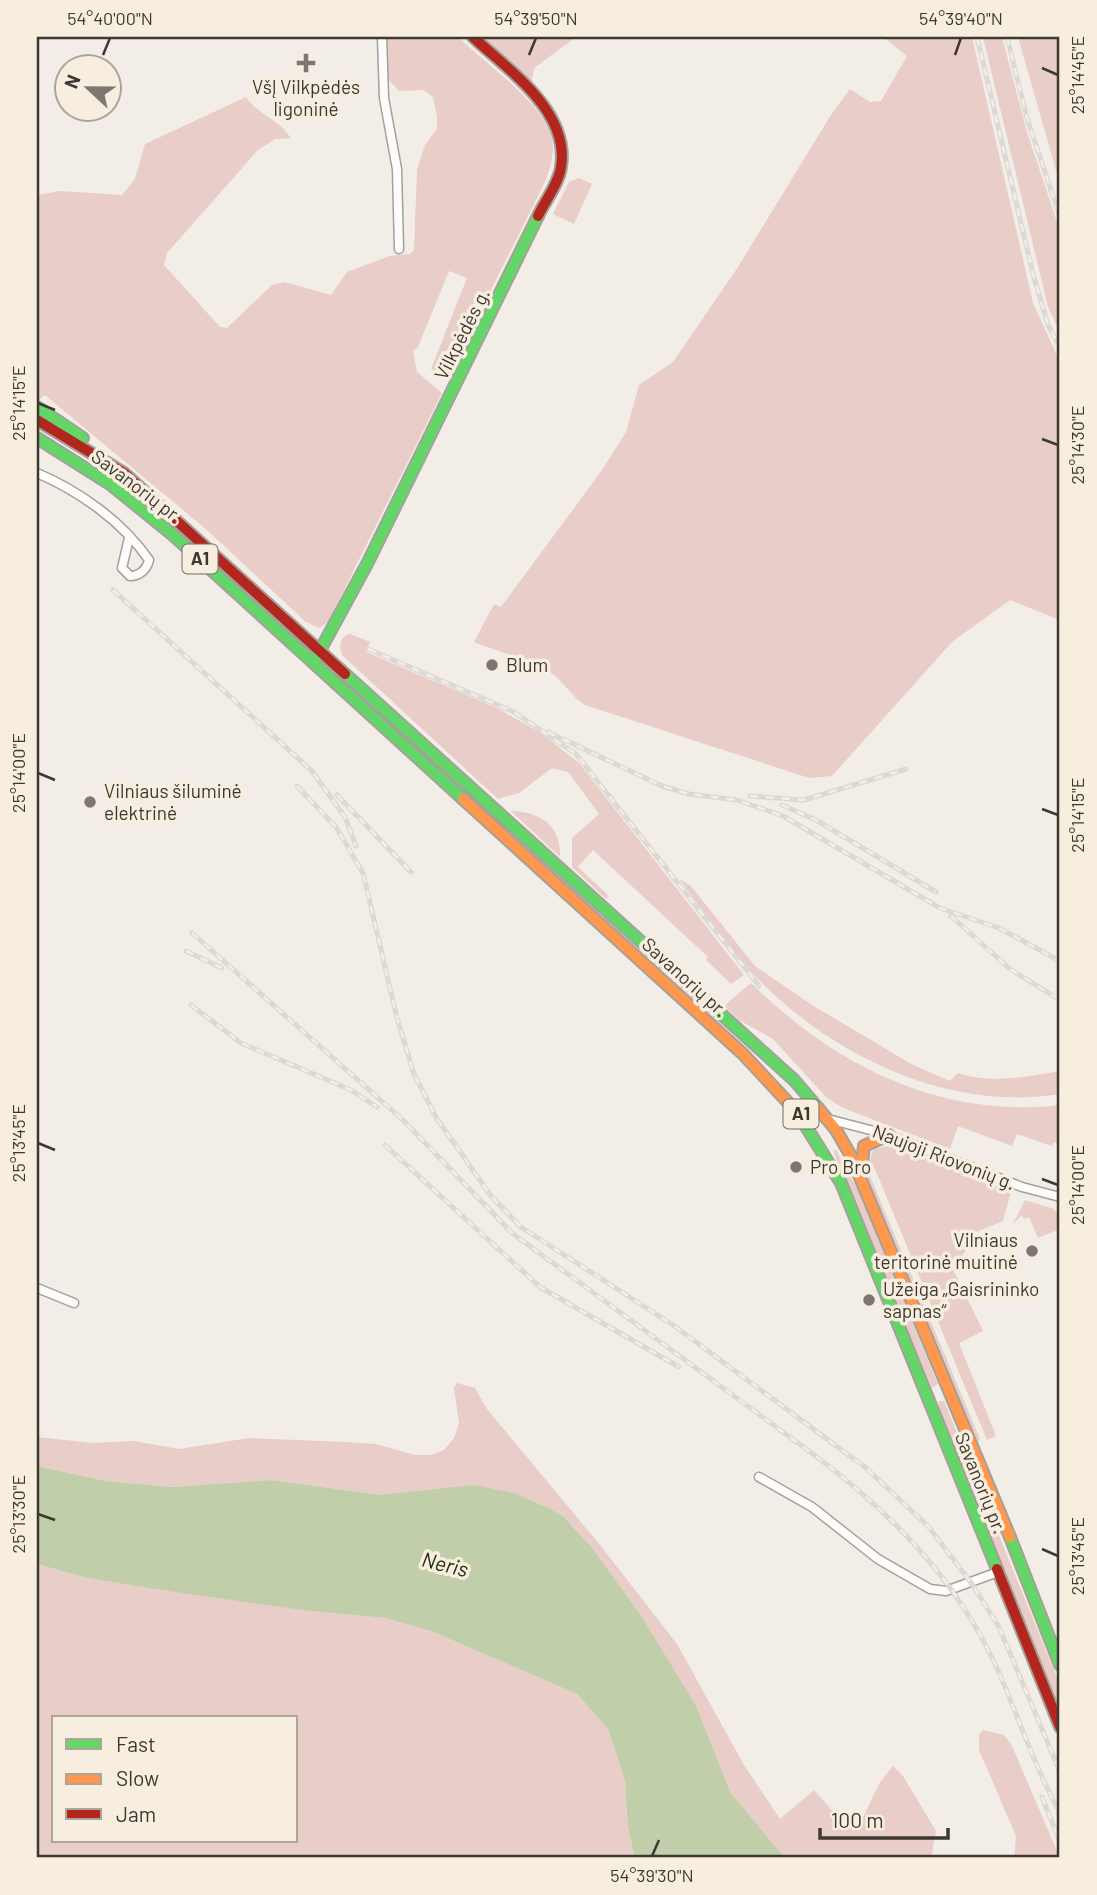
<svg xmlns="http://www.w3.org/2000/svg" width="1097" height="1895" font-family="Barlow,sans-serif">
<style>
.green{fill:#e9cdc8;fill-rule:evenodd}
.water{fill:#c1ceaa}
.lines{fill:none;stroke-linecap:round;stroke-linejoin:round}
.street-casing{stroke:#a4a19b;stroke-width:11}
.fast-casing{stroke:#a4a19b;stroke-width:14}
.slow-casing{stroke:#a4a19b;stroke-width:14}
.jam-casing{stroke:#a4a19b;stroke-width:14}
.street{stroke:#fdfcfb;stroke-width:8}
.fast{stroke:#63d668;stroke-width:10}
.slow{stroke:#ff974d;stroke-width:10}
.jam{stroke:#b3261e;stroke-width:10}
.rail-casing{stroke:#dbd9d7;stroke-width:5}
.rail{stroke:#f8eee0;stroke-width:2.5;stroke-dasharray:8;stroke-linecap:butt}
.ticks{fill:none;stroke:#3c3832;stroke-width:2.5}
.poi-dot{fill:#7c7771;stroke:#f8eee0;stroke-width:2.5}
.labels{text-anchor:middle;stroke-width:7;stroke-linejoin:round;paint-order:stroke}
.shield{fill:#f8eee0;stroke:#746f66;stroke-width:2}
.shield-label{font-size:18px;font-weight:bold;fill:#3c3832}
.poi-label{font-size:19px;fill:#3c3832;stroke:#f8eee0;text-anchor:start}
.street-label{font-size:19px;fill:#3c3832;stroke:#f8eee0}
.water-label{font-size:21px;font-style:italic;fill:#222f0b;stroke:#f8eee0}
.neatline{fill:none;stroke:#3c3832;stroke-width:2.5}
.ticks-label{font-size:18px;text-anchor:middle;fill:#3c3832}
</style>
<rect width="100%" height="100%" fill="#f2ede6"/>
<path class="green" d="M387,37H459C485,65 540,99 551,136C556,153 550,168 544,184L447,378L431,369L467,278L449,271L418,347L413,351L417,372L442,393L328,622L319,628L306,622L207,530L45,395L37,401V195L60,191L122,195L135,179L145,144L246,97C259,116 276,117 291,138L275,139L258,150L167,253L164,265L220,327L227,328L272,285L284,282L331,295L347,272L390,256L410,254L414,250L417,170L425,145L437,129V116L433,97L424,90L399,91L388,79Z
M483,37H576L534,68L531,85Z
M883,37H972L1033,303L1060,362V620L1010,600L952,642L832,776L809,778L585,705C570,695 561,678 548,671C524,657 498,652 474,642L494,604L501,607L600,473L626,432L639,385L673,362L738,267L831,115L850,89L870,102L881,101L907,56Z
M983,37H1002L1027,132L1060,231V333L1048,307Z
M1018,37H1060V184Z
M579,178L592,184L574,224L553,214L569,182Z
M350,634L370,642L366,652L497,708L541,733L579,763L744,975L731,984L706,960L708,957L593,850L578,867L609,896L606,899L572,867V838L599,814L568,772L552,768L519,793L498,799L342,655C339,646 339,637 350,634Z
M511,811C541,812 561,825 560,857Z
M679,879L690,885L755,966L812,1005L913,1065L950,1081L958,1073C992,1084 1026,1077 1060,1071V1094C943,1113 820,1050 744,964C720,937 701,907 679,879Z
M751,983C835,1066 941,1119 1060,1105V1144L1054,1142L1052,1146L1017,1134L1012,1146L958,1126L950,1149L843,1108L826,1097L773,1039L739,1020L724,1006Z
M894,1144L1011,1192L1003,1221L961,1238L966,1250L953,1269L983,1331L959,1343L996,1436L987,1440L875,1169L869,1163L873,1150Z
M836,1150L859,1192L938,1384L932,1388L833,1151Z
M867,1169L980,1439L978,1442L866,1175Z
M1025,1200L1054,1209L1060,1220V1229L1038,1238L1029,1217L1024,1219L1022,1215L1013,1224Z
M457,1383L475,1388L487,1409L600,1545L677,1644L744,1765L780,1819L814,1790L848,1829L861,1822L879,1784L893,1766L903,1776L936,1831L931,1858H785L730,1792L640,1614L593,1549L564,1517L549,1508L514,1493L380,1495L272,1480L172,1487L106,1481L37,1466V1437L93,1443L133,1441L179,1449L249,1438L345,1442L376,1444L415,1455H431L444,1450L454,1438L459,1423L454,1388Z
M939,1401H944L1060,1685V1710L938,1408Z
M37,1564L87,1578L309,1611L385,1618L431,1631L577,1694L608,1729L625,1781L628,1828L635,1858H37ZM54,1718H296V1841H54Z
M983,1730L1004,1735L1012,1746L1060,1858H1014L1016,1836L979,1750V1735Z"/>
<path class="water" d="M37,1466L106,1481L172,1487L272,1480L380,1495L474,1485L514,1493L549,1508L564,1517L593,1549L640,1614L696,1706L730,1792L785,1858H635L628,1828L625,1781L608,1729L577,1694L431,1631L385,1618L309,1611L169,1591L87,1578L37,1564Z"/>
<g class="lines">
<defs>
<path id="street" d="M382,37L384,98L397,169L399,249
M37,473C79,491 122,521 149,560C147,569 140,576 130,576L122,568L129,538
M828,1119L889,1135L1022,1187L1060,1197
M37,1288L74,1303
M759,1477L812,1507L878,1559L930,1589L946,1591L998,1572"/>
<path id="fast" d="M37,407L83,438
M37,438L110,484L173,535L463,799
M317,656L367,564L538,216
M345,674L794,1080L818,1108
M797,1112L841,1183L997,1569
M1010,1537L1060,1665"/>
<path id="slow" d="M463,799L743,1054L797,1112
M818,1108L836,1130L851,1156L1010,1537
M861,1173L864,1146L889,1135"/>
<path id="jam" d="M473,37C508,70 570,111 561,167C559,183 545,201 538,216
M37,420L124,473L345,674
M997,1569L1060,1727"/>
</defs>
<use href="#street" class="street-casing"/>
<use href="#fast" class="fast-casing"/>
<use href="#slow" class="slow-casing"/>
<use href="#jam" class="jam-casing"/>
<use href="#street" class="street"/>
<use href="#fast" class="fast"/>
<use href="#slow" class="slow"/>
<use href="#jam" class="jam"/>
<defs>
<path id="rail" d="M977,37L1033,274L1048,325L1060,347
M1007,37L1027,118L1060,217
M113,590L312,771L345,817L356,846
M368,649L514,712L576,754L759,986
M548,732L662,786L689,794L737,800L783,816L940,908L999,928L1060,961
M297,786L336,827L363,873L397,1018L414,1074L437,1119L491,1196L521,1227L673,1325L866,1468L928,1526L972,1584L999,1627L1060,1772
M337,795L411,872
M750,796L804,800L906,769
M782,805L816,820L936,892
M951,916L1010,969L1060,1000
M192,933L403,1120L512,1233L813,1454C890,1512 955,1577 996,1666C1018,1715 1034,1766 1060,1813
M186,951L222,968
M191,1005L241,1043L351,1090L377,1107
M385,1145L540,1287L679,1367
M1042,1797L1060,1842"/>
</defs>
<use href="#rail" class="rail-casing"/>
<use href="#rail" class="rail"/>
</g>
<path class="ticks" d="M103,55L110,38M529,55L536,38M955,55L961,38M1042,68L1058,75M38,403L55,410M1042,439L1058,445M38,773L55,780M1042,809L1058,815M38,1143L55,1150M1042,1179L1058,1185M38,1514L55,1520M1042,1549L1058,1556M652,1856L659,1840"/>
<g class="poi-dot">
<path d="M302.5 52.5h7v7h7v7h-7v7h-7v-7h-7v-7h7z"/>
<circle cx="492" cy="665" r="7"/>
<circle cx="90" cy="802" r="7"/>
<circle cx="796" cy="1167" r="7"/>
<circle cx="1032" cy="1251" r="7"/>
<circle cx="869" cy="1300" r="7"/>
</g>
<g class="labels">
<g class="shield">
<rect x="182.5" y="544.5" width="35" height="29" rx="5"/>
<rect x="783.5" y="1099.5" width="35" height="29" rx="5"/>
</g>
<g class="shield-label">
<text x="200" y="565">A1</text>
<text x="801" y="1120">A1</text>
</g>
<g class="poi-label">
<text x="306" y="94" text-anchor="middle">VšĮ Vilkpėdės<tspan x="306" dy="22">ligoninė</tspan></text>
<text x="506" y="672">Blum</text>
<text x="104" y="798">Vilniaus šiluminė<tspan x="104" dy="22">elektrinė</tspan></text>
<text x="810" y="1174">Pro Bro</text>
<text x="1018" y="1247" text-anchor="end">Vilniaus<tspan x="1018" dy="22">teritorinė muitinė</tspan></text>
<text x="883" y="1296">Užeiga „Gaisrininko<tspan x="883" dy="22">sapnas“</tspan></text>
</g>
<g class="street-label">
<text transform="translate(462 334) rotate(-63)" y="7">Vilkpėdės g.</text>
<text transform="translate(137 486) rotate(37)" y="7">Savanorių pr.</text>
<text transform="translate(685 977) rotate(42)" y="7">Savanorių pr.</text>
<text transform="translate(944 1157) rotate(21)" y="7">Naujoji Riovonių g.</text>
<text transform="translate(981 1483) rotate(68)" y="7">Savanorių pr.</text>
</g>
<g class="water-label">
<text transform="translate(445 1565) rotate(14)" y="7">Neris</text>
</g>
</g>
<rect width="1097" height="1895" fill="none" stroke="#f8eee0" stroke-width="77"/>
<rect x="52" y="1716" width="245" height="126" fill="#f8eee0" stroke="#ada59a" stroke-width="2"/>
<rect x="66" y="1739" width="35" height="10" fill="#63d668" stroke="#ada59a" stroke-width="2"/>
<text x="116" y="1752" font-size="21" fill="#3c3832">Fast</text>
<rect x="66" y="1774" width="35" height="10" fill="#ff974d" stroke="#ada59a" stroke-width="2"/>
<text x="116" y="1786" font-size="21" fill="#3c3832">Slow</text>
<rect x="66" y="1809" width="35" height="10" fill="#b3261e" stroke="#ada59a" stroke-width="2"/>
<text x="116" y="1822" font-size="21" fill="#3c3832">Jam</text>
<g transform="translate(88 88) rotate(292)"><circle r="33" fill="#f8eee0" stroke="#ada59a" stroke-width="2"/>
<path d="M0-5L12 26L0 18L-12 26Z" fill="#7c7771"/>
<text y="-10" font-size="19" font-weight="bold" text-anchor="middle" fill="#3c3832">N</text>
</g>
<path d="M820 1828v10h128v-10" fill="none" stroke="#3c3832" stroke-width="3.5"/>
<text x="831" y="1828" font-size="21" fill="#3c3832" stroke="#f8eee0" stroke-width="5" paint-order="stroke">100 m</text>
<rect x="38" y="38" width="1020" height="1818" class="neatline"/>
<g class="ticks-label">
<text x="110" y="25">54°40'00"N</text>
<text x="536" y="25">54°39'50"N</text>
<text x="961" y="25">54°39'40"N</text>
<text transform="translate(1078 75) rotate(-90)" y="6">25°14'45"E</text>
<text transform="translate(19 403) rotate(-90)" y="6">25°14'15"E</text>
<text transform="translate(1078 445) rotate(-90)" y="6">25°14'30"E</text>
<text transform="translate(19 773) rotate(-90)" y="6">25°14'00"E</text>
<text transform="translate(1078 815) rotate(-90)" y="6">25°14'15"E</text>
<text transform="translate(19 1143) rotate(-90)" y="6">25°13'45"E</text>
<text transform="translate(1078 1185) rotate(-90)" y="6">25°14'00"E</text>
<text transform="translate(19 1514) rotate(-90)" y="6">25°13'30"E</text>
<text transform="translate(1078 1556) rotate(-90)" y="6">25°13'45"E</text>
<text x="652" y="1882">54°39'30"N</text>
</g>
</svg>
